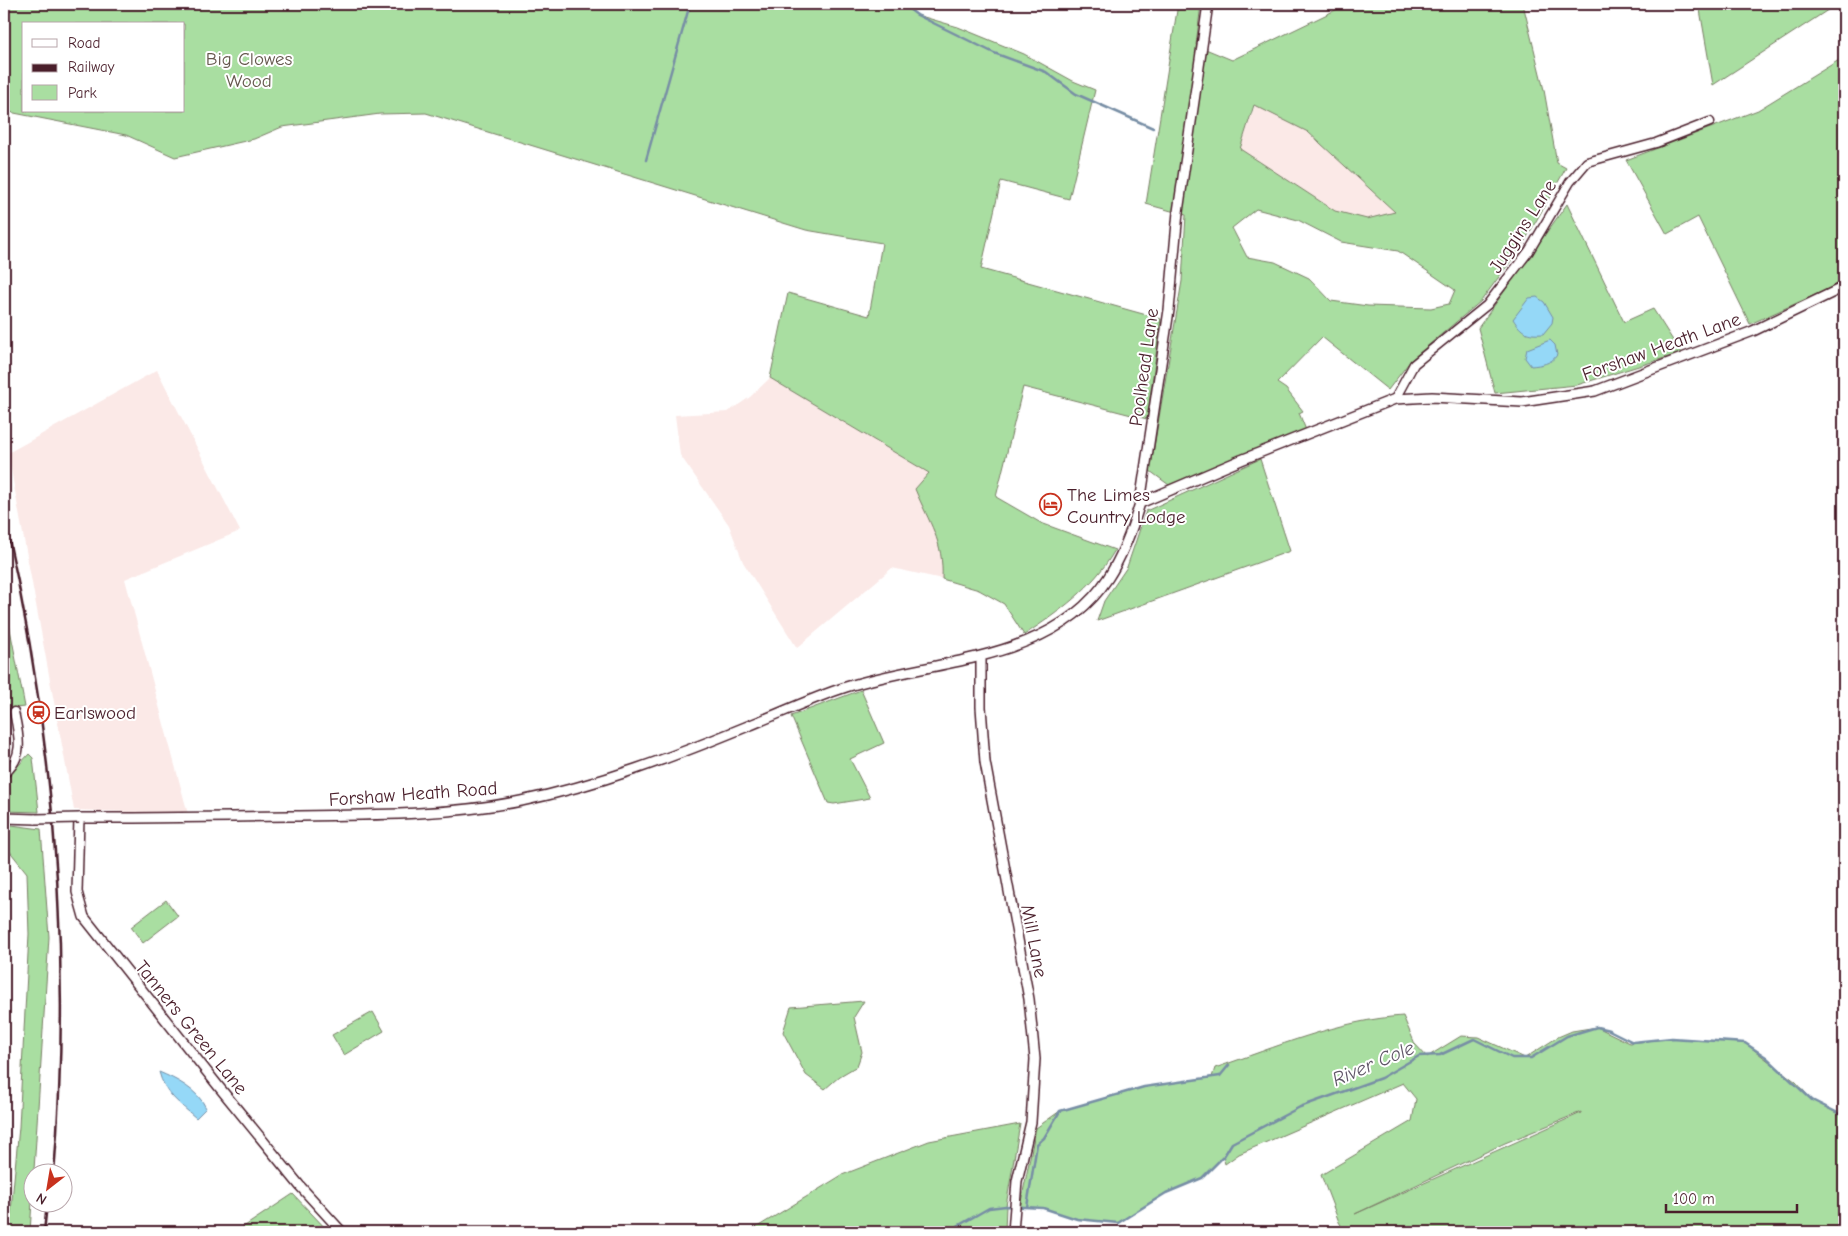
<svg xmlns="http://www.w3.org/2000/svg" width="1848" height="1236" font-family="'Comic Neue',sans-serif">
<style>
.built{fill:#fbe9e7}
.green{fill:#a9dea1;stroke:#7a7e66;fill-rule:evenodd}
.water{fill:#95d8f7;stroke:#778ea5}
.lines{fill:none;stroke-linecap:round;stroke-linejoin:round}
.stream{stroke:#778ea5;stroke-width:2.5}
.minor-casing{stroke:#4a1f2b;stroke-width:11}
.tertiary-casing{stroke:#4a1f2b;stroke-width:12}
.minor{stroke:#fff;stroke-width:8}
.tertiary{stroke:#fff;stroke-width:9}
.rail{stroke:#4a1f2b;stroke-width:2.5}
.tertiary-bridge-casing{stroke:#4a1f2b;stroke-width:12;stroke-linecap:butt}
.tertiary-bridge{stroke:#fff;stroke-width:9}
.labels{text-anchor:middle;stroke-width:4;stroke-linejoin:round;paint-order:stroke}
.park-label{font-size:19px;fill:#66584e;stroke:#fff}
.street-label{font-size:19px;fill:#4a1f2b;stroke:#fff}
.poi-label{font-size:19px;fill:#4a1f2b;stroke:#fff;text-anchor:start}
.water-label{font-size:20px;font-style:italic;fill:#605668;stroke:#fff}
</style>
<rect width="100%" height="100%" fill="#fff"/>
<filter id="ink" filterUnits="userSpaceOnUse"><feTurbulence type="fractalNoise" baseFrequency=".02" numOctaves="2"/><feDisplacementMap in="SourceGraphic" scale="10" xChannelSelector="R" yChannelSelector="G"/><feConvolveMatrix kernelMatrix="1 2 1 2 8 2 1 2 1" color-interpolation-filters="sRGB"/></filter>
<g filter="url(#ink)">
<path class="built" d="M1255,105L1308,132L1395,212L1367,219L1335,211L1240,149Z
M157,370L240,531L125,579L188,814L74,810L8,453Z
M770,378L929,473L915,489L936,531L943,558L942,579L892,568L797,648L743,562L729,525L680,455L675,415L728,412L750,397Z"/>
<path class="green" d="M4,4H891L909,9L917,15L958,27L1024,54L1073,81L1095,90L1069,199L1001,181L981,269L1161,319L1147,419L1023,387L996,497L1041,523L1115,550C1093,588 1060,611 1024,635L1004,604L979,590L942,579C944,541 929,523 915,489L929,473L770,378L788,293L869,316L882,243L806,230L426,113L380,114L282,127L254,139L175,157L126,135L4,111ZM24,24H184V111H24Z
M1178,4H1201L1196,45L1232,60L1348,4H1523L1544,90L1557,163L1566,168L1522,246L1481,301L1411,360L1388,390L1322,337L1277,383L1286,389L1303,411L1299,413L1306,430L1169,485L1150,471L1182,281L1186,215L1146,204ZM1254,105L1308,132L1395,212L1367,219L1335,211L1240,149ZM1256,209L1298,220L1341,242L1398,251L1455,290L1449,304L1431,308L1368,306L1331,301L1309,278L1275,262L1247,257L1232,228Z
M1699,4H1837L1713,85Z
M1844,57V282L1750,324L1698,217L1667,234L1626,160L1758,110Z
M1567,204L1624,322L1653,309L1681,353L1577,385L1495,393L1478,328Z
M1260,459L1290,551L1097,621L1104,601L1127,567L1146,511Z
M4,598L25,707L4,709Z
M861,690L884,743L850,759L870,798L834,804L828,803L791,716Z
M29,754L33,758L39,812L4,811V781Z
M4,824L41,829L49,937L30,1232H9L19,1127L29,934L27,873L4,844Z
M166,900L178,916L143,943L131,927Z
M864,1001L854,1017L862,1052L857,1066L840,1076L825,1089L806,1075L783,1032L791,1007Z
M373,1012L384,1031L344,1055L332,1035Z
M1403,1016L1415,1044L1427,1057L1461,1036L1478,1037L1525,1058L1558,1037L1572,1031L1597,1027L1630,1043L1672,1038L1745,1043L1796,1082L1812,1100L1844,1117V1232H1345L1339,1222L1321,1175L1412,1121L1416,1099L1403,1083L1239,1154L1225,1164L1223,1156L1202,1178L1166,1193L1118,1223L1077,1219L1043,1208L1020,1207L1036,1128L1060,1111L1144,1087L1212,1077L1215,1068C1276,1047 1339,1020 1403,1016ZM1581,1112V1113L1355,1214L1505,1143Z
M1020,1124L1006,1206L1005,1232H749L842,1175L929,1141Z
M293,1194L329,1232H236Z"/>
<path class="water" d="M1537,297L1544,302L1553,317L1552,323L1543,334C1527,335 1522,333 1513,319L1529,298Z
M1550,340L1555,345L1557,355C1551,364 1541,365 1531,366L1525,358L1527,349Z
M159,1072C176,1079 198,1090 206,1108L196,1118C181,1105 164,1093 159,1072Z"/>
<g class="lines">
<path class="stream" d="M891,4L909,9L917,15L994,53L1046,72L1076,94L1153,128
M646,160L690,4
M1027,1207L1037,1144L1044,1138L1060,1111L1144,1087L1220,1076L1229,1065
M947,1232L989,1208L1006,1206L1043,1208L1077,1219L1118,1223L1166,1193L1202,1178L1224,1156L1232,1143L1300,1107L1381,1078L1419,1056L1440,1055L1474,1039L1512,1058H1531L1567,1036L1597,1027L1609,1030L1633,1042L1672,1038L1745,1043L1766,1057L1812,1100L1844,1116"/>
<defs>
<path id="minor" d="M1395,399L1414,364L1487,305L1529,251L1570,182L1587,162L1656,143L1710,122
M4,774C25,757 19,736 14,712"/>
<path id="tertiary" d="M1140,503L1241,460L1395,399L1432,397L1522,402L1595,391L1753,331L1844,287
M981,656V707L985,762L1029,999L1035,1059L1031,1122L1017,1181L1013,1232
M4,818L36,819
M342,1232L300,1186L219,1087L84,917L77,892L79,818C149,818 219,817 289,816C366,815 446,816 521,801C599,785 675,756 748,726C781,713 812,698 846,687C932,659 1053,663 1108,578C1123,555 1132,530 1140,503L1169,310L1178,212L1208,4"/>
</defs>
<use href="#minor" class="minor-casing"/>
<use href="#tertiary" class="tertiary-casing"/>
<use href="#minor" class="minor"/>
<use href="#tertiary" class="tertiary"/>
<path class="rail" d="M4,517C54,732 72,953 54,1174
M44,1232L47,1204"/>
<defs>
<path id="tertiary-bridge" d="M36,819L79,818"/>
</defs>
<use href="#tertiary-bridge" class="tertiary-bridge-casing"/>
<use href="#tertiary-bridge" class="tertiary-bridge"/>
</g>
</g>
<defs>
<symbol id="hotel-ring" viewBox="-11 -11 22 22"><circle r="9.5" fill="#fff" stroke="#c8321e" stroke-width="1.5"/><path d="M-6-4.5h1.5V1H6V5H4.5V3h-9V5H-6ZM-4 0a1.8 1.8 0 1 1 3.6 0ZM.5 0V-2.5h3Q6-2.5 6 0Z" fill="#c8321e"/></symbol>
<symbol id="station-ring" viewBox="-11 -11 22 22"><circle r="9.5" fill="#fff" stroke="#c8321e" stroke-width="1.5"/><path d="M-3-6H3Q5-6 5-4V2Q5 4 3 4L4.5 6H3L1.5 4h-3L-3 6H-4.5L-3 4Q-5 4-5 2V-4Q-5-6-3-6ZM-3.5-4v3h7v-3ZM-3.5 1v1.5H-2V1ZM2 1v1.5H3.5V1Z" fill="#c8321e"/></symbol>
</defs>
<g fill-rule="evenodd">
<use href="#hotel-ring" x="1038" y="492" width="25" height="25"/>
<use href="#station-ring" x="26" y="700" width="25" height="25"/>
</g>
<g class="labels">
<g class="park-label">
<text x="249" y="65">Big Clowes<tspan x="249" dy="22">Wood</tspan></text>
</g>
<g class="street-label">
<text transform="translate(1522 226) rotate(-57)" y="7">Juggins Lane</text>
<text transform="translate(1661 346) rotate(-20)" y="7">Forshaw Heath Lane</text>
<text transform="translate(1143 367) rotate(-82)" y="7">Poolhead Lane</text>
<text transform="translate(413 793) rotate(-4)" y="7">Forshaw Heath Road</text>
<text transform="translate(1035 941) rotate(79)" y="7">Mill Lane</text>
<text transform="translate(192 1027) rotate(51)" y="7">Tanners Green Lane</text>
</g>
<g class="poi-label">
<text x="1067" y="501">The Limes<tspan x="1067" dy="22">Country Lodge</tspan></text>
<text x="54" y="719">Earlswood</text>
</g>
<g class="water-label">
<text transform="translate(1373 1063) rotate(-23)" y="7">River Cole</text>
</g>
</g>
<rect width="1848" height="1236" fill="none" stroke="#fff" stroke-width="20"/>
<rect x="10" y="10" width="1828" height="1216" fill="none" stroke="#4a1f2b" stroke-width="2" filter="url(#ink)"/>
<rect x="22" y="22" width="162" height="90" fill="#ffffff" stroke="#b7a5aa"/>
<rect x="32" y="39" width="25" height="8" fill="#ffffff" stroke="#b7a5aa"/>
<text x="68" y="48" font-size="15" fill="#4a1f2b">Road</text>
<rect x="32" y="64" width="25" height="8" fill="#4a1f2b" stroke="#b7a5aa"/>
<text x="68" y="72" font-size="15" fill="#4a1f2b">Railway</text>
<rect x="32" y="85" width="25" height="15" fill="#a9dea1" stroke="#b7a5aa"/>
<text x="68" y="98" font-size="15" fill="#4a1f2b">Park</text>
<g transform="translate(48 1188) rotate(211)"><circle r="24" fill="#ffffff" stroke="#b7a5aa"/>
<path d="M0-4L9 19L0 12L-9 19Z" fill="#c8321e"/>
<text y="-8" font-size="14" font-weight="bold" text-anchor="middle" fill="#4a1f2b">N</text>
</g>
<path d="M1666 1204v8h131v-8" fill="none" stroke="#4a1f2b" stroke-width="2.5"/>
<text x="1673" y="1204" font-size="15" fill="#4a1f2b" stroke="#ffffff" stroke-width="4" paint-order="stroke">100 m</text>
</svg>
